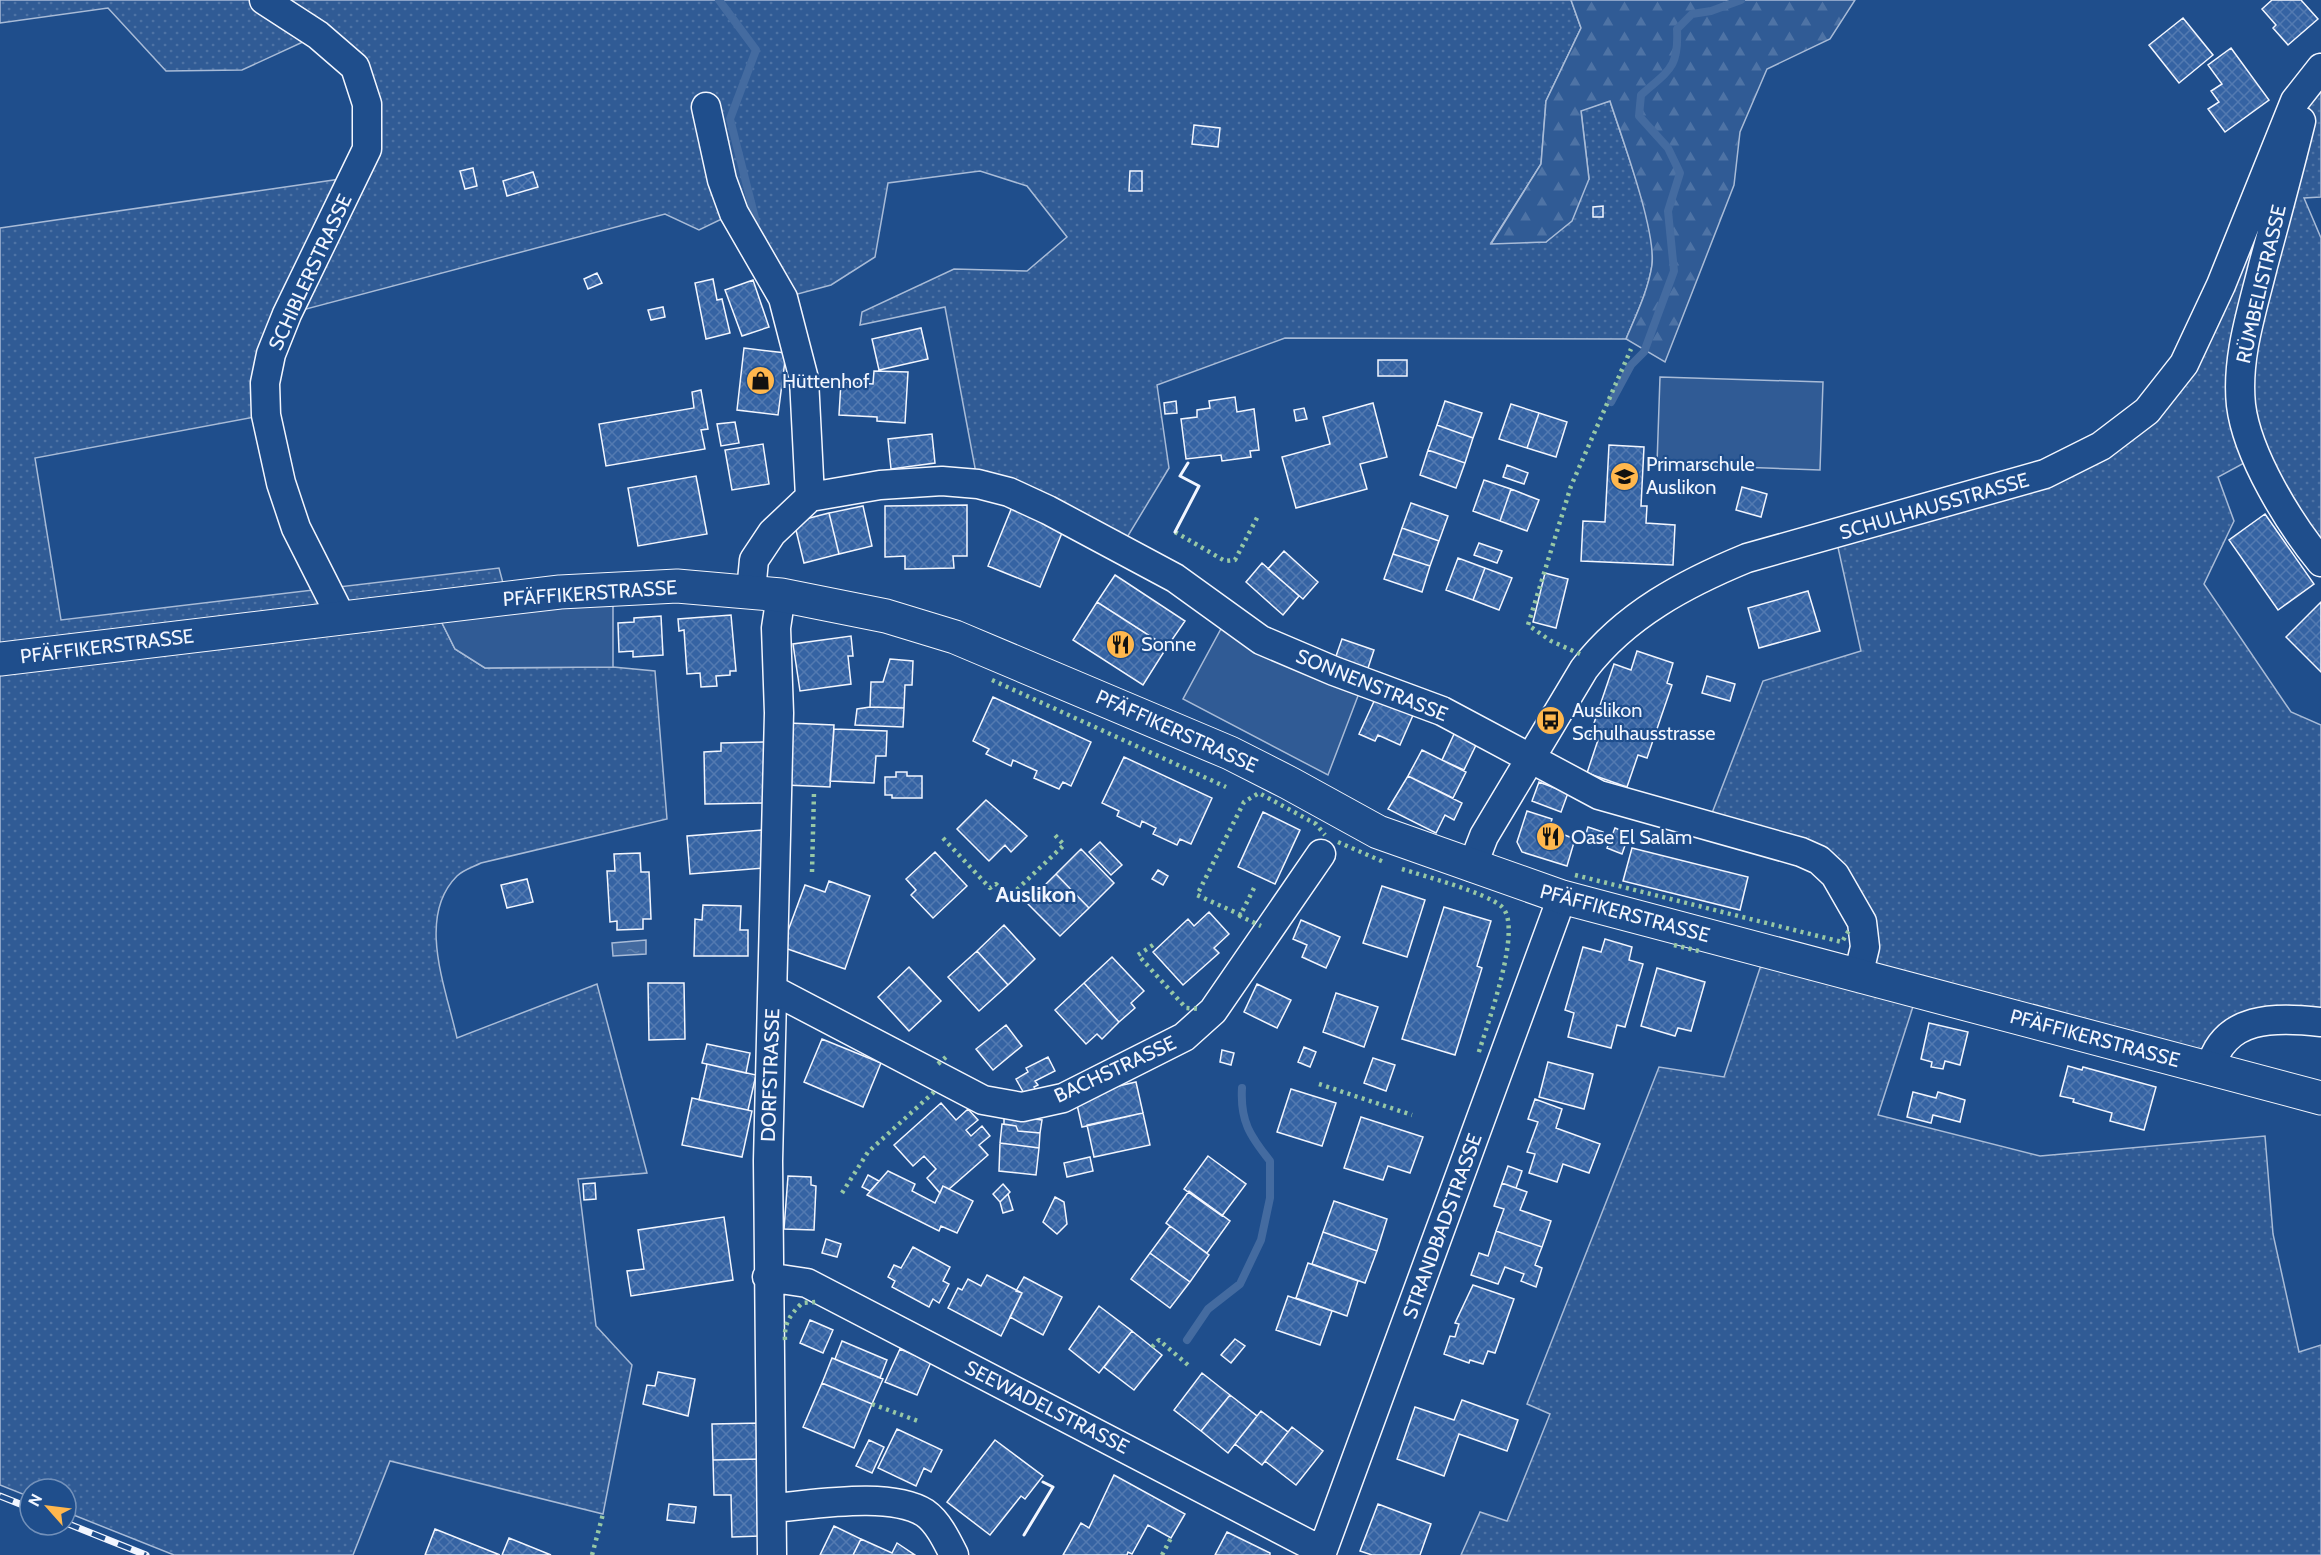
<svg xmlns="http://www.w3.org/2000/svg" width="2321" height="1555" font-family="Cabin,sans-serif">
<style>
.green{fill:url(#green-dots);stroke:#a8bbd7;stroke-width:1.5}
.forest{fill:url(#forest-firs);stroke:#a8bbd7;stroke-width:1.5}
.built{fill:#305b95;stroke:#a8bbd7;stroke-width:1.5}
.water{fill:url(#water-ripples);stroke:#a8bbd7;stroke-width:1.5}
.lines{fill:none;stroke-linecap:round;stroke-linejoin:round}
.stream{stroke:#446ba0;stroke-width:8}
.building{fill:url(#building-cross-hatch);stroke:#f2f6ff;stroke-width:1.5}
.minor-casing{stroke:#f2f6ff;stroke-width:31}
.major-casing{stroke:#f2f6ff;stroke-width:35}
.minor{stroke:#1f4e8c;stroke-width:28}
.major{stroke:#1f4e8c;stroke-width:33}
.rail-casing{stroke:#f2f6ff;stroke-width:7}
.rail{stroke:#1f4e8c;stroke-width:4.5;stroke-dasharray:14;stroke-linecap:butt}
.hedge{stroke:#97c8a6;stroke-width:4.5;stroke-dasharray:3 4.5;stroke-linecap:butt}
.wall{stroke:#f2f6ff;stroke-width:3}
.labels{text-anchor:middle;stroke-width:4.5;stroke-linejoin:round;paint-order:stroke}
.street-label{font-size:20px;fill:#f2f6ff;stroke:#1f4e8c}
.poi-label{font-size:20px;fill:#f2f6ff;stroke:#1f4e8c;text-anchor:start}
.quarter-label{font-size:22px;font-weight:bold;fill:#f2f6ff;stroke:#1f4e8c}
</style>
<defs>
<pattern id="green-dots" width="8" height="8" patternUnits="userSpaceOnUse" patternTransform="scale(1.5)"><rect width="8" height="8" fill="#305b95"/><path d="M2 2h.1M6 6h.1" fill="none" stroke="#4e73a5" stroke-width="1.8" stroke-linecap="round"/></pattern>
<pattern id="forest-firs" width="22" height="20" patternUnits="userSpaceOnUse" patternTransform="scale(1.5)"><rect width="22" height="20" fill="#305b95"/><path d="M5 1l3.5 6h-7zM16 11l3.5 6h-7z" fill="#4e73a5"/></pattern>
<pattern id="water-ripples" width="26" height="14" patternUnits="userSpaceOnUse" patternTransform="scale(1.5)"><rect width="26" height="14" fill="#446ba0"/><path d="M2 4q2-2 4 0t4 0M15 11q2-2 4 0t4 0" fill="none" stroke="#5f81ae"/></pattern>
<pattern id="building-cross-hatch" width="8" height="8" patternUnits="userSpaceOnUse" patternTransform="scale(1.5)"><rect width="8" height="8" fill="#3563a3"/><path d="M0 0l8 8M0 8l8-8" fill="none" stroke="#537ab1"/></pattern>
</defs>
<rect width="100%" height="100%" fill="#1f4e8c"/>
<path class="green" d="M0,0H1571L1581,28L1546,101L1541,164L1491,243L1546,242L1589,179L1581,110L1610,101C1622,140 1657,228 1652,265C1648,291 1636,315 1626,339L1285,338L1157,385L1169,468L1120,549L978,484L945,307L860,325L862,312L954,269L1027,271L1067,237L1027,186L980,171L888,183L875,257L831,285L783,298L734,213L699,230L665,214L287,314L266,415L35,458L61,620L499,568L507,598L434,607L455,649L485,668L613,667L655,671L667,819L481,863C473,867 463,870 457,876C416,917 446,988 457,1038L597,984L647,1173L578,1179L596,1326L632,1365L603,1514L390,1461L353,1555H174L66,1512V1489H30V1497L0,1485V228L354,177L367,104L318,35L242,70L166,71L108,8L0,23Z
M2321,68V197L2304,198L2321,238V562L2257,456L2218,477L2234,521L2204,584L2291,712L2321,725V1022L2257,1021L2210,1069L1918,991L1878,1115L2040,1156L2265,1136L2273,1234L2299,1352L2321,1345V1555H1461L1480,1512L1507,1521L1550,1414L1527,1404L1659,1067L1724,1077L1761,965L1857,975L1865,947L1835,875L1707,826L1763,681L1861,651L1835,534L1991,491L2147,411Z"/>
<path class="forest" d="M1571,0H1855L1830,39L1767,69L1740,132L1734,185L1665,362L1626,339C1636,315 1648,291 1652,265C1656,230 1622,138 1610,101L1581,111L1589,179L1572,221L1546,242L1491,244L1541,164L1546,101L1581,28Z"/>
<path class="built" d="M1660,377L1823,382L1820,470L1657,464Z
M613,588V667L485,668L455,649L434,607Z
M1222,627L1361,688L1328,775L1183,699Z"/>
<path class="water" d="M646,940V954L613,956L612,943Z"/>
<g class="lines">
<path class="stream" d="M719,0L756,50L730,119L756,222
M1611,402L1631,365L1644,352L1674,271L1668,211L1680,173L1668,148L1639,116L1641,95C1669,70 1679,68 1677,29L1692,14L1711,11L1741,0
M1187,1340L1208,1309L1240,1284L1261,1240L1270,1198V1161C1250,1136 1240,1121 1242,1088"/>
</g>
<path class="building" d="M2272,0H2301L2318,19L2288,45L2273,28L2276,25L2262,9Z
M2183,18L2213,55L2179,83L2149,45Z
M2231,48L2269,100L2225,132L2208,109L2219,102L2211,91L2222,84L2208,65Z
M1194,125L1220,128L1218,147L1192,144Z
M473,168L477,186L465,189L460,171Z
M1130,171H1142V191H1129Z
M533,172L538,187L507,196L503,181Z
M1603,206V217H1593V207Z
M597,273L602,283L588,289L584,279Z
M713,279L717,300L722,299L730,333L706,339L695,283Z
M753,280L769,327L742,336L725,290Z
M663,307L665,317L651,320L648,310Z
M921,328L928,359L879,370L872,339Z
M744,348L786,353L778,415L737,410Z
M1378,360H1407V376H1378Z
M874,371L908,372L905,423L877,421V417L839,415L841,382L873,384Z
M701,390L708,429L701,430L705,449L606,466L599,424L694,408L692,392Z
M1235,397L1237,412L1254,409L1259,450L1250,451L1251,457L1222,461L1221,455L1186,459L1181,419L1197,417V410L1210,408L1209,401Z
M1176,401L1177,413L1165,414L1164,403Z
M1445,401L1482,413L1473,438L1437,425Z
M1373,403L1387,457L1360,464L1367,489L1296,508L1282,457L1330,444L1323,417Z
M1511,404L1539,413L1527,448L1499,439Z
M1304,408L1307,419L1296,421L1294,410Z
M1539,413L1567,422L1556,457L1527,448Z
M735,422L739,443L721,446L717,424Z
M1437,425L1473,438L1465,463L1428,450Z
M932,434L935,463L891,469L888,439Z
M763,444L769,484L732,490L725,450Z
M1609,445L1644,447L1641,506H1647L1646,523L1675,525L1673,565L1581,561L1583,521L1605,522Z
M1428,450L1465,463L1456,488L1420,475Z
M1507,465L1528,473L1524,484L1503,477Z
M696,476L707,534L638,546L628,488Z
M1484,480L1511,489L1500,521L1473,511Z
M1742,487L1767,494L1761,517L1736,510Z
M1511,489L1539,500L1527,531L1500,521Z
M1411,503L1448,516L1439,541L1402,528Z
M967,505V556H953L954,568L905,569V556L885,557V506Z
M863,506L872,546L839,554L829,513Z
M1012,507L1064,528L1040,587L988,566Z
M829,513L839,554L804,563L794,522Z
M2265,514L2314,584L2278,610L2229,540Z
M1402,528L1439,541L1430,566L1393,554Z
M1479,543L1502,551L1497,563L1474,555Z
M1284,551L1318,582L1303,599L1268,569Z
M1393,554L1430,566L1422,592L1384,579Z
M1458,558L1485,568L1473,600L1446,590Z
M1262,563L1299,596L1283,615L1246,582Z
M1485,568L1512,578L1499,610L1473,600Z
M1545,573L1568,579L1556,628L1533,622Z
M1115,575L1185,621L1167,647L1097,602Z
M1808,591L1820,631L1759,648L1748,608Z
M1097,602L1167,647L1143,685L1073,640Z
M2321,602V672L2286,637Z
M731,615L736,671H730V675L716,676L717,686L701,687L700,673L687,674L684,630L679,631L678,619Z
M661,616L663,655L633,657V651L619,652L618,623L634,622V618Z
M851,636L853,656H848L851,684L800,691L793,644Z
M1342,639L1374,650L1367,671L1335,659Z
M1637,651L1673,663L1667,683L1672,685L1647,758L1638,755L1627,787L1587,773L1598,740L1589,738L1614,664L1631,670Z
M890,659L913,661L912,685H905L904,708L870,707L871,682H883Z
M1707,676L1735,684L1730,701L1702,693Z
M993,697L1091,742L1071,786L1063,782L1059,789L1034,778L1037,771L1013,760L1011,766L986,754L989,749L973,741Z
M1376,697L1414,713L1400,745L1378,735L1375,741L1359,734Z
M870,707L904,708L903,727L855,725L857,709Z
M789,723L834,725L830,787L786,785Z
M834,729L887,731L886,756H876L874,783L830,781Z
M1455,732L1477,743L1464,770L1442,760Z
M768,742L769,803L705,804L704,752L721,751V743Z
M1422,750L1466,772L1453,798L1408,776Z
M1124,757L1212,798L1191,844L1180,839L1177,845L1153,834L1156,828L1142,821L1140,827L1117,816L1119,811L1102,803Z
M896,772H907V776H922V798H892V795H885V777H896Z
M1408,776L1462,803L1454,820L1445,815L1436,833L1388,809Z
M1539,782L1568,793L1561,812L1532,801Z
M986,800L1027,836L1011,852L1005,845L989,861L957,829Z
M1527,811L1552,819L1549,829L1575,839L1567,866L1522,852L1517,842Z
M1263,812L1300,830L1275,884L1238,867Z
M1588,827L1603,832L1601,841L1585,837Z
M1615,828L1629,834L1622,854L1607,848Z
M762,830L765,868L690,874L687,836Z
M1100,842L1122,865L1111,875L1089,852Z
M1632,848L1748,877L1740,910L1623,881Z
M1081,849L1114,883L1089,908L1056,874Z
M935,852L967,886L933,918L911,895L916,890L906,879Z
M640,853L641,872H649L651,919H643V929L617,930V921L610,922L607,871H615L614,854Z
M1158,870L1168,876L1163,885L1152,879Z
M1056,874L1089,908L1060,936L1027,903Z
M527,879L533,902L507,908L501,885Z
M829,881L870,896L845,969L782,947L805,885L825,892Z
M1382,886L1425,900L1407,957L1363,943Z
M703,905L741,906L740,930H748V956H694L695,919L702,920Z
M1444,907L1491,921L1477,966L1482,968L1455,1055L1402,1039Z
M1209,912L1229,934L1214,948L1219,953L1183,985L1153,952L1188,919L1194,926Z
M1301,920L1340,937L1326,968L1302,957L1307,945L1293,939Z
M1004,925L1035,959L1008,985L977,951Z
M1605,939L1632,947L1629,960L1643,964L1625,1027L1617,1025L1611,1048L1568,1037L1574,1013L1565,1010L1583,947L1601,952Z
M977,951L1008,985L979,1011L948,977Z
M1112,957L1144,991L1131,1003L1135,1008L1119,1022L1084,983Z
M909,967L941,1001L909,1031L878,997Z
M1657,968L1705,982L1691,1031L1678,1028L1675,1036L1641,1026Z
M648,983H684L685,1039L649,1040Z
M1084,983L1119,1022L1102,1039L1097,1034L1086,1044L1055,1010Z
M1257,984L1291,1000L1277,1028L1244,1012Z
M1336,993L1378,1007L1364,1047L1323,1032Z
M1929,1023L1968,1032L1960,1065L1945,1061L1943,1069L1931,1067L1932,1062L1921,1059Z
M1006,1025L1022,1046L993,1070L976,1049Z
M822,1039L881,1063L863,1107L804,1082Z
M707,1044L750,1053L746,1073L702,1063Z
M1304,1047L1316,1052L1310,1067L1298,1062Z
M1222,1050L1234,1053L1231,1065L1220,1062Z
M1048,1057L1055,1071L1035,1081L1038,1085L1034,1087L1037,1091L1026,1097L1016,1079L1028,1072L1026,1068Z
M1373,1058L1395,1065L1386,1091L1364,1083Z
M1548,1062L1593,1074L1584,1109L1539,1097Z
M707,1064L756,1075L748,1110L699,1100Z
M2068,1066L2082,1070L2083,1067L2156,1087L2144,1130L2110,1121L2112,1113L2073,1102L2074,1099L2060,1096Z
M1136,1082L1143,1113L1082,1127L1075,1096Z
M1291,1089L1336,1103L1322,1146L1277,1132Z
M1913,1092L1936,1098L1938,1092L1965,1100L1960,1122L1933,1115L1931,1123L1907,1117Z
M692,1098L752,1111L742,1157L682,1145Z
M1535,1099L1562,1109L1556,1128L1600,1144L1589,1173L1563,1164L1557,1182L1529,1173L1535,1154L1527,1152L1538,1122L1528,1119Z
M941,1103L956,1120L968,1109L978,1120L966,1130L971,1136L982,1126L990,1136L979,1145L988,1155L949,1189L943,1186L940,1193L927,1178L936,1169L924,1156L913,1166L894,1145Z
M1143,1113L1150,1145L1094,1157L1087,1125Z
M1004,1115L1042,1120L1040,1133L1018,1131L1016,1126L1004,1124Z
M1361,1117L1423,1137L1410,1173L1388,1166L1383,1180L1344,1168Z
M1002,1124L1016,1126L1018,1131L1040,1133L1039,1148L1000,1143Z
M1000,1143L1039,1148L1036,1175L999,1171Z
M1208,1156L1246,1184L1222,1216L1184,1189Z
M1090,1157L1093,1171L1067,1177L1064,1163Z
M1508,1166L1522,1171L1516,1188L1502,1183Z
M888,1171L915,1184L912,1191L935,1203L943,1186L973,1201L957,1233L941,1226L939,1231L867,1195Z
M868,1175L879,1181L870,1191L862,1187Z
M788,1176L811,1177V1185L816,1186L814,1230L784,1229Z
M595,1183L596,1199L584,1200L583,1184Z
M1502,1183L1527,1192L1520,1210L1551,1221L1542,1247L1496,1231L1504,1209L1494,1206Z
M1003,1184L1010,1192L1000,1202L993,1194Z
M1189,1191L1230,1221L1207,1253L1166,1223Z
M1008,1194L1013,1210L1003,1213L1000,1202Z
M1055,1197L1064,1202L1067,1224L1057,1234L1043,1222Z
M1334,1201L1387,1219L1377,1251L1323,1232Z
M724,1217L733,1280L631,1296L627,1271L644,1269L638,1230Z
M1170,1226L1209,1255L1190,1282L1150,1253Z
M1496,1231L1542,1247L1535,1265L1542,1268L1536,1287L1521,1281L1524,1274L1505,1267L1498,1284L1471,1275L1479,1253L1488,1256Z
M1323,1232L1377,1251L1365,1283L1312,1264Z
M826,1239L841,1244L837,1257L822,1253Z
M913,1247L950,1267L943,1281L949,1284L939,1303L933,1299L929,1307L892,1287L895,1281L888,1277L894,1265L901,1268Z
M1150,1253L1190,1282L1170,1308L1131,1279Z
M1308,1263L1358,1281L1347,1316L1296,1298Z
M987,1275L1022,1293L1001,1336L948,1308L958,1288L962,1290L968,1279L981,1286Z
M1024,1277L1062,1297L1043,1335L1010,1317L1022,1293L1016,1291Z
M1473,1285L1514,1299L1495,1353L1488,1351L1483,1364L1470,1360L1469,1363L1444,1354L1450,1336L1455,1337L1459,1324L1455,1323Z
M1288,1296L1332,1311L1320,1345L1276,1330Z
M1099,1306L1132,1331L1099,1373L1069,1349Z
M810,1320L833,1330L823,1353L800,1343Z
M1132,1331L1162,1355L1134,1390L1104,1367Z
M1235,1339L1245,1346L1231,1363L1221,1355Z
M842,1341L887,1360L880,1378L835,1359Z
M900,1349L931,1362L917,1395L885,1382Z
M832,1358L883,1379L872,1404L822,1383Z
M658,1372L695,1379L688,1416L643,1404L647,1385L655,1386Z
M1202,1373L1230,1395L1201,1431L1174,1410Z
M822,1383L872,1404L854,1448L803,1427Z
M1230,1395L1257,1416L1228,1453L1201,1431Z
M1462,1400L1518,1420L1507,1451L1459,1434L1444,1476L1397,1459L1415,1407L1454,1420Z
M1261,1411L1288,1432L1262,1465L1235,1444Z
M762,1423L763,1459L713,1460L712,1424Z
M1292,1427L1323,1451L1296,1485L1265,1461Z
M897,1429L942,1450L931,1472L924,1468L916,1486L878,1468Z
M869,1440L884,1447L872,1473L856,1466Z
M995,1440L1043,1476L1025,1499L1021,1496L990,1535L947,1502Z
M763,1459L759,1536L732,1537L731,1495H714L713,1460Z
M1114,1475L1185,1514L1171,1538L1148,1525L1132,1554L1128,1552L1127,1555H1063L1081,1523L1089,1528Z
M669,1504L696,1507L694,1523L667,1520Z
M1378,1504L1431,1524L1420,1555H1372L1360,1551Z
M834,1526L861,1539L853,1555H820Z
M435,1529L500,1555H425Z
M1227,1532L1270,1553V1555H1215Z
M509,1538L551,1555H502Z
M861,1539L892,1553L897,1543L915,1555H853Z"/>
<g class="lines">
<defs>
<path id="minor" d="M264,0L318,35L355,67L367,104V149L287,314L271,354L265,383L266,415L281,483L296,528L341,617
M706,107L722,180L734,213L783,298L804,379L810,497L772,533L754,560L751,591
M2301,121C2289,170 2276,218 2263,266C2252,311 2236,358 2241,405C2247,455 2289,523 2321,562
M810,497L880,485L942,481L978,484L1009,492L1048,510L1175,578L1261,640L1334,671L1442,711L1599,795L1801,852L1819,860L1835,875L1862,922L1865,947L1858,976
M1472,867L1484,836L1584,669C1625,615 1686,583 1747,558L2045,474L2101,446L2147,411L2184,364L2221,285L2295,101L2321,68
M773,990L983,1100L1022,1107L1063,1098L1184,1037L1213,1011L1321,854
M2210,1069C2224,1015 2275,1017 2321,1022
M767,1277L807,1283L1322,1551
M772,1508C814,1505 889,1491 925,1513C938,1522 947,1541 954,1555
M772,1555L768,1161L779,713L776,628L781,595
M1321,1555L1562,897"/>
<path id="major" d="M0,659L560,592L677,586L781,595L886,616L955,637L1230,753L1289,783L1378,832L1562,897L2321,1098"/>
</defs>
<use href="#minor" class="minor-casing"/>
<use href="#major" class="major-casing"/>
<use href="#minor" class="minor"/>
<use href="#major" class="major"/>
<defs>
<path id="rail" d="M0,1496L30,1508
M66,1523L146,1555"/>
</defs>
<use href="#rail" class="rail-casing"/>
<use href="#rail" class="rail"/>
<path class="hedge" d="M1175,532L1225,561L1235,560L1259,514
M1580,654L1551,641L1528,625L1571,486L1631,349
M992,680L1226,787
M943,838L990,888L996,884L1009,897L1064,845L1054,834
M1338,842L1386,863
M1402,869C1424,876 1484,892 1501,906C1525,925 1486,1027 1478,1055
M812,872L814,792
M1575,875L1842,942L1849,930
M1254,888L1240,916L1261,926
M1241,915L1197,895L1244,802L1259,793L1316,824L1325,835
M1153,945L1138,955L1186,1008L1199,1009
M1674,945L1703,952
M938,1064L946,1057
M1319,1084L1412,1115
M842,1193L868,1152L934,1092
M785,1340C784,1323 790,1315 802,1303L816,1302
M1152,1347L1159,1340L1188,1365
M872,1404L918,1421
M592,1555L603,1514
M1162,1555L1171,1538"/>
<path class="wall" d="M1175,532L1199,486L1180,476L1188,463
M1024,1535L1053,1487L1043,1482"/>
</g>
<defs>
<symbol id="shop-disc" viewBox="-11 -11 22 22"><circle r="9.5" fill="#ffb74d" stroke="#1f4e8c"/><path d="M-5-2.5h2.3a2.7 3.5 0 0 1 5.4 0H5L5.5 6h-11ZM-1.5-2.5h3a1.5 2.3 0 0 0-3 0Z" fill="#111"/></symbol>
<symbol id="school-disc" viewBox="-11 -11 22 22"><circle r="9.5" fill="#ffb74d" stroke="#1f4e8c"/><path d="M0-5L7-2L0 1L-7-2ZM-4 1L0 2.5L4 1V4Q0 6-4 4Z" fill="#111"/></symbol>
<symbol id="restaurant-disc" viewBox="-11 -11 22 22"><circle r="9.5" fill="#ffb74d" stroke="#1f4e8c"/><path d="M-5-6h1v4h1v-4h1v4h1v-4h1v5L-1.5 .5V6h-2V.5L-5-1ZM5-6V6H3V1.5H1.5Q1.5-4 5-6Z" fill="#111"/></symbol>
<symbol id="bus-disc" viewBox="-11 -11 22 22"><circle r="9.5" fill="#ffb74d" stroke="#1f4e8c"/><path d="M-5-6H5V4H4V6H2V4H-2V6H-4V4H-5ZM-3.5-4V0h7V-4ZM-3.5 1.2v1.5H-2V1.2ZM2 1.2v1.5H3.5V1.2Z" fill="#111"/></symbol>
</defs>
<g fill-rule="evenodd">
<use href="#shop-disc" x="744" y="364" width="33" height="33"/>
<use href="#school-disc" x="1608" y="460" width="33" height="33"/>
<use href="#restaurant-disc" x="1104" y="628" width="33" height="33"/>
<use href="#bus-disc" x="1534" y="704" width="33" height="33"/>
<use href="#restaurant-disc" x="1534" y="820" width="33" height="33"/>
</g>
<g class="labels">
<g class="street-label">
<text transform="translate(310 272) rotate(-65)" y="7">SCHIBLERSTRASSE</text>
<text transform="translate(2261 284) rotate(-77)" y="7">RÜMBELISTRASSE</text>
<text transform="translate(1934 506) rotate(-16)" y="7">SCHULHAUSSTRASSE</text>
<text transform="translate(590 593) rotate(-4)" y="7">PFÄFFIKERSTRASSE</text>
<text transform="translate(107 646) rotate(-7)" y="7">PFÄFFIKERSTRASSE</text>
<text transform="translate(1372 685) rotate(22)" y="7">SONNENSTRASSE</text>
<text transform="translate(1177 731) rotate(24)" y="7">PFÄFFIKERSTRASSE</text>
<text transform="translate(1625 913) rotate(15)" y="7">PFÄFFIKERSTRASSE</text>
<text transform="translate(2095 1038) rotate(15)" y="7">PFÄFFIKERSTRASSE</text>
<text transform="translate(1115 1069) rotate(-25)" y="7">BACHSTRASSE</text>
<text transform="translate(770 1075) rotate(-88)" y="7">DORFSTRASSE</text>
<text transform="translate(1442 1226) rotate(-70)" y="7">STRANDBADSTRASSE</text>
<text transform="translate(1047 1407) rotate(27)" y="7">SEEWADELSTRASSE</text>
</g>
<g class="poi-label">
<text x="782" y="388">Hüttenhof</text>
<text x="1646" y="471">Primarschule<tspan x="1646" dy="23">Auslikon</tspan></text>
<text x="1141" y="651">Sonne</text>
<text x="1572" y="717">Auslikon<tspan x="1572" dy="23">Schulhausstrasse</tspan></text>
<text x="1571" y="844">Oase El Salam</text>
</g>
<g class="quarter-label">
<text x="1036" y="902">Auslikon</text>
</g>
</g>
<g transform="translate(48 1507) rotate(298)"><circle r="28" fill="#1f4e8c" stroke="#7391ba" stroke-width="1.5"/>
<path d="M0-4.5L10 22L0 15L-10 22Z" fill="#ffb74d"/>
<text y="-9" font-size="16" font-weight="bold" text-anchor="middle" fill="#f2f6ff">N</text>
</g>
</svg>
